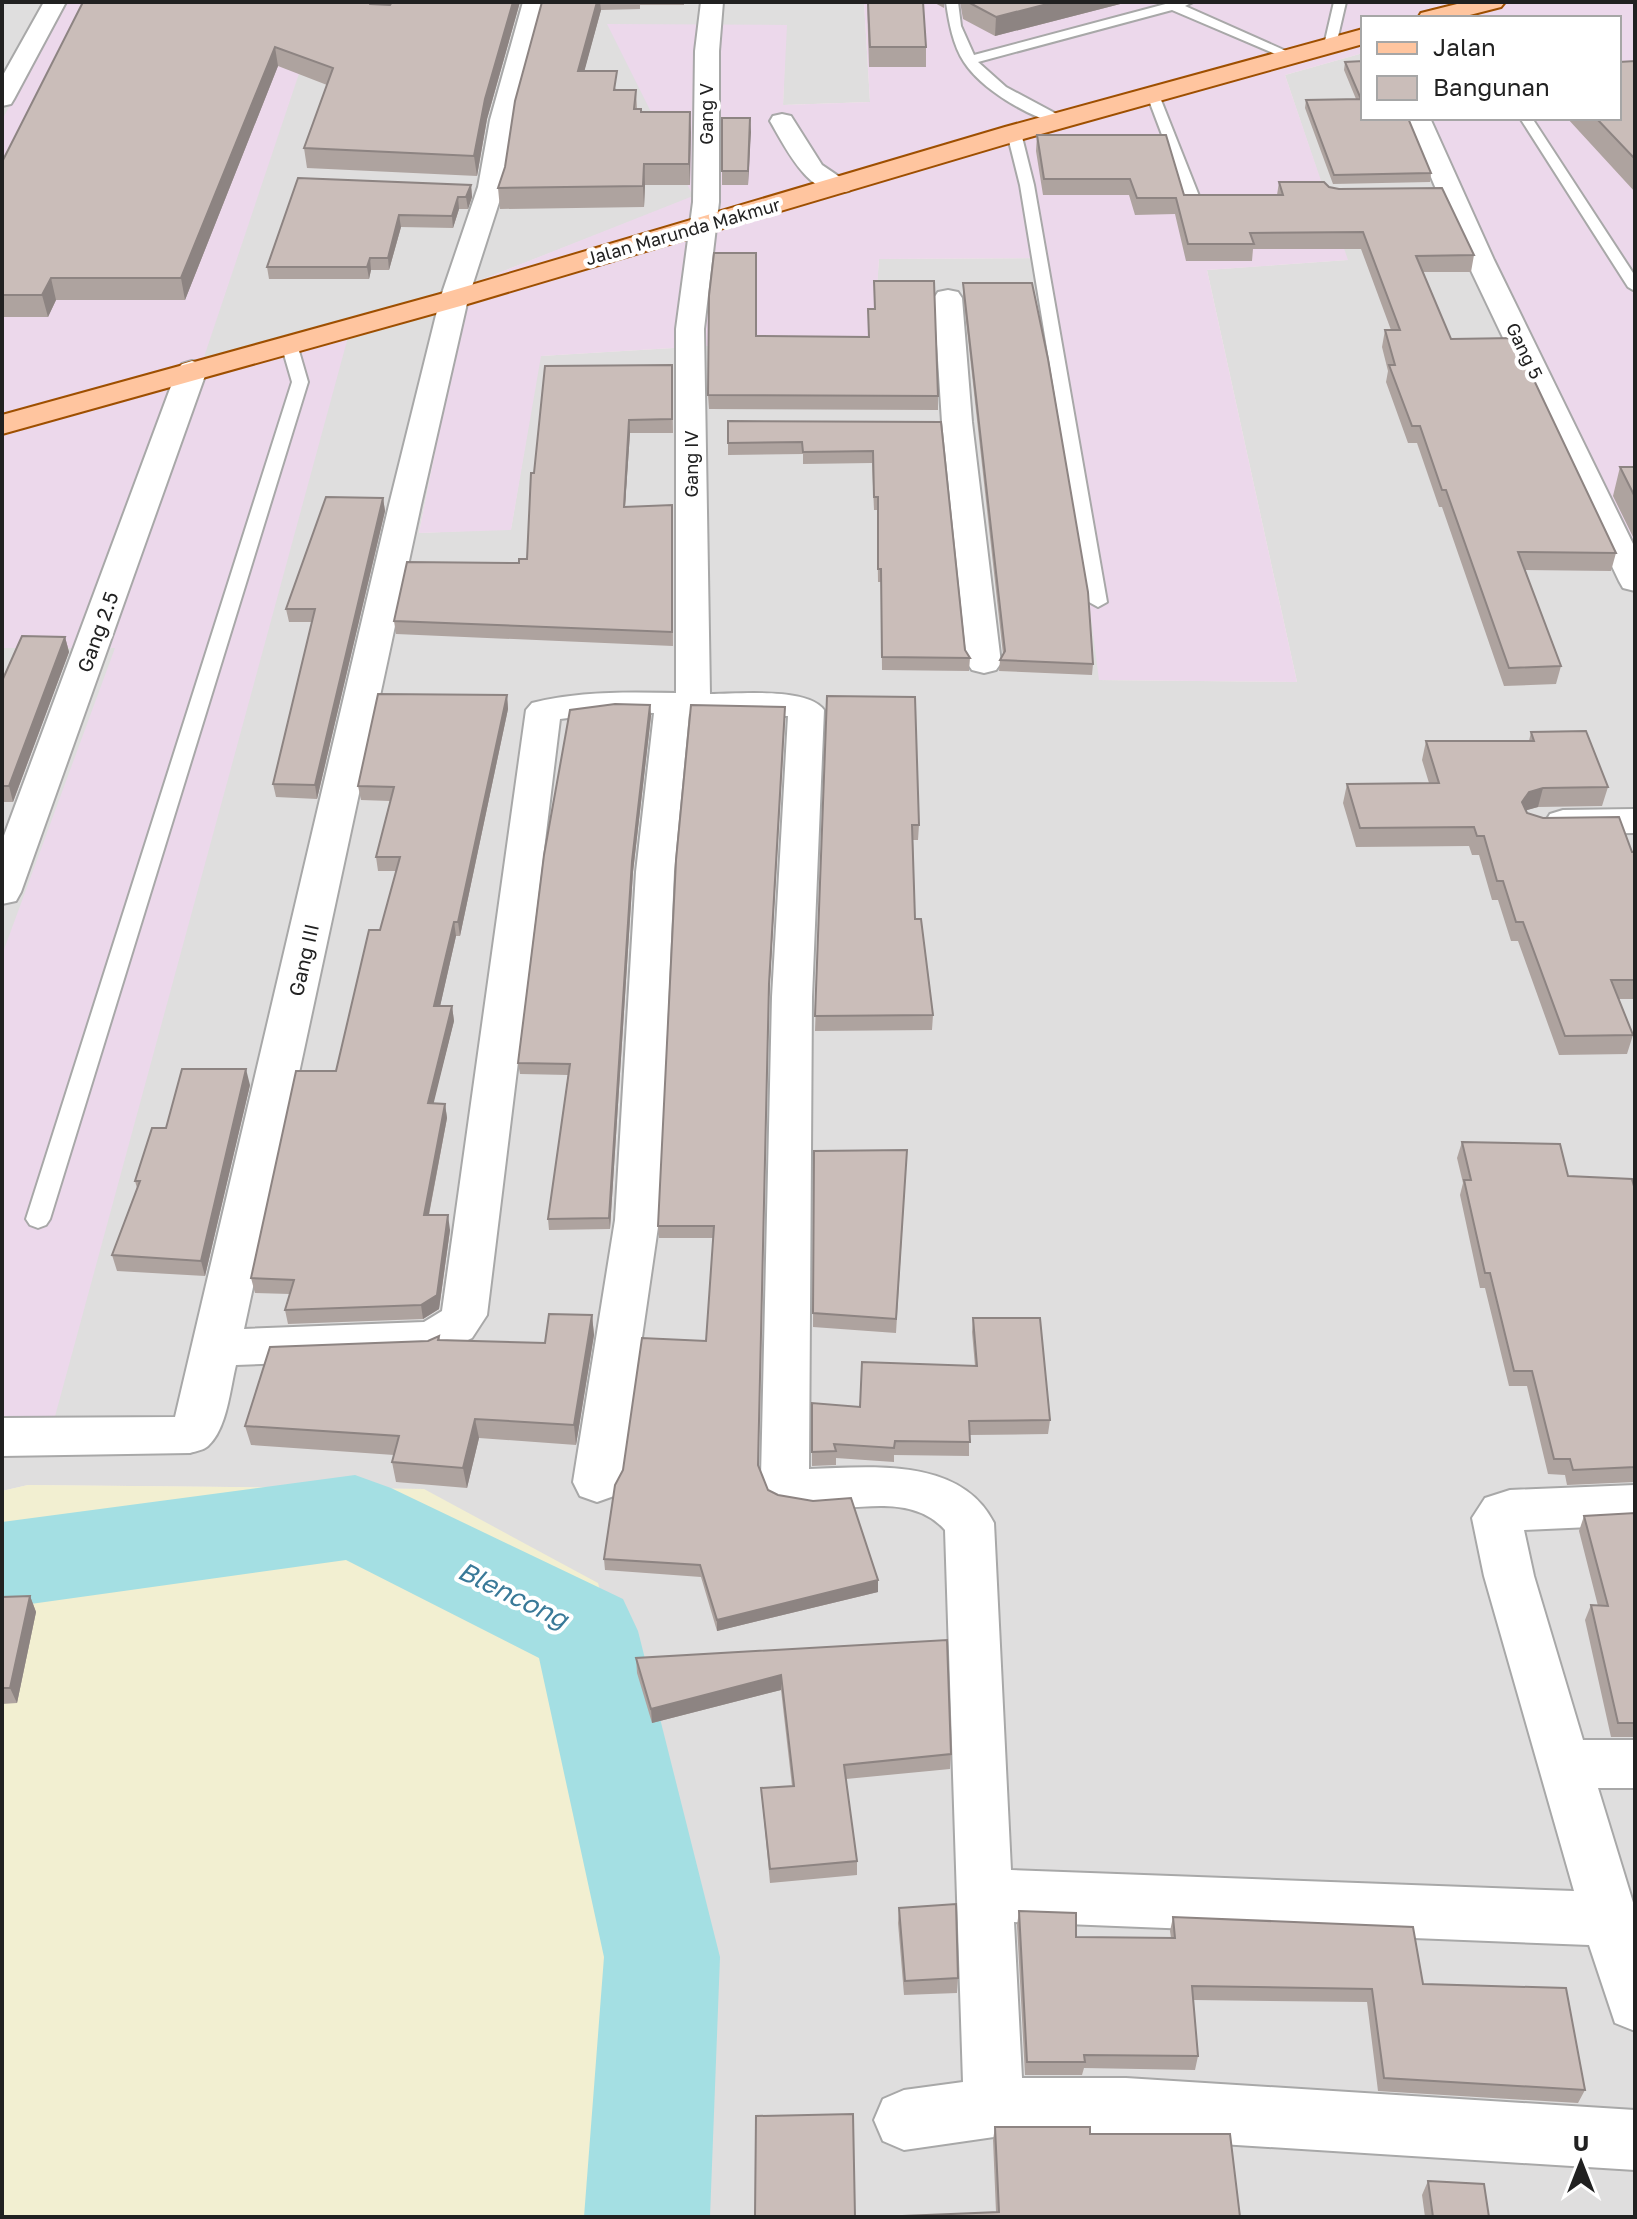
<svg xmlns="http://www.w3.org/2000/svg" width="1637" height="2219" font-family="'Golos Text',sans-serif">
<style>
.residential{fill:#dfdede}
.industrial{fill:#ecd8eb}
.farmland{fill:#f2efd1}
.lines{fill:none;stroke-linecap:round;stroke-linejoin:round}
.river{fill:#a4dfe3;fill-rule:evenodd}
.service-casing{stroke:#a8a8a8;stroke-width:4}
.minor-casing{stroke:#a8a8a8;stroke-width:4}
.primary-casing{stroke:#9e4f00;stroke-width:4}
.service{fill:#fff;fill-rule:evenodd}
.minor{fill:#fff;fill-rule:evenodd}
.primary{fill:#ffc59f;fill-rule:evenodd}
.wall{fill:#aea39f}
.shaded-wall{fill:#8d8482}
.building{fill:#cabdb9;stroke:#8d8482;stroke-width:2}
.labels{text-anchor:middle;stroke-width:8;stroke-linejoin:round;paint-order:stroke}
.far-street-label{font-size:18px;fill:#212121;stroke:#fff}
.street-label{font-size:20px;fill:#212121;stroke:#fff}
.near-water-label{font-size:26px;font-style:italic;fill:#397998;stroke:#fff}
</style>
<rect width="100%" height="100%" fill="#f2ece7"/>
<path class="residential" d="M2,2H864L870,102L783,105L786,25L693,197L468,285L419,533L511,529L540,356L873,336L879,259L1045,258L1100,680L1297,682L1207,270L1347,260L1285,75L1363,53V118H1431L1635,591V2217H705L669,1850L424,1489L28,1485L2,1491Z"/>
<path class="industrial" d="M66,2H323L202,363L351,326L54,1420L2,1419V955L115,648H2V120Z
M864,2H1635V591L1431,118H1619V18H1363V53L1285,75L1348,260L1207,270L1297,682L1099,680L1045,258L879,259L874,336L541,356L511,530L419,533L468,285L693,196L607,24L787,25L783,105L870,102Z"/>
<path class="farmland" d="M28,1485L424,1489L598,1583L669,1850L705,2217H2V1491Z"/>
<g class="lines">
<path class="river" d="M355,1475L391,1488L623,1599L638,1631L720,1957L710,2217H584L604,1957L539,1658L346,1560L2,1608V1522Z"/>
<defs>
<path id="service" d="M946,2H958L961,26L974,55L1173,2H1193L1185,6L1295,55L1285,58L1172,10L978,62L1006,87L1064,118V124L1059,125C1027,115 982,90 964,62C953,45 949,23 946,2Z
M1334,2H1346L1336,45L1330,49L1324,45Z
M1148,92L1159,95L1201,201L1199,204L1187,201L1147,95Z
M1520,118H1532L1635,276V291L1628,287Z
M1014,129L1021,133L1034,185L1107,602L1098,607L1089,602L1020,185L1007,133Z
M289,339L297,344L308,382L50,1219L46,1225L38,1228L30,1225L26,1219L292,382L281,344Z"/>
<path id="minor" d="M44,2H66L14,99L11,104L2,106V77Z
M523,2H545L514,120L504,187L468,299L421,505L244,1329L424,1322L442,1311L526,710L532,703C578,691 628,692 676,693V329L693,202L695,51L701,2H723L719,51V202L704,329L710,694C738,694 807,687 824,710L812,997L809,1469C872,1467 961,1457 994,1523L1011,1870L1574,1891L1484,1576L1472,1518L1485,1498L1510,1490L1635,1485V1525L1524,1530L1534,1576L1583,1740H1635V1788H1598L1635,1909V2031L1615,2023L1589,1945L1014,1922L1022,2078H1126L1635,2110V2170L1126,2138L994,2137L904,2150L883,2141L874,2120L883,2099L904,2090L963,2082L945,1530C908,1488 842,1515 795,1509C787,1507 778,1504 771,1501L761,1477L772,997L788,716L689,714L674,872L659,1220L621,1482L614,1496L597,1502L580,1496L573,1482L615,1220L636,872L654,713L616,712L560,719L487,1315L472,1338L431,1358L236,1365C230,1389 227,1429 208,1446C204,1450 196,1451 190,1453L2,1456V1418L175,1417L389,505L440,299L478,187L490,120Z
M782,114L791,116L822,165L853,186L849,191C810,201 786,148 770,121L773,116Z
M1406,118H1430L1494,260L1635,548V591L1623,588L1619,581L1466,260Z
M948,290L958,292L962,298L972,422L1001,663L996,670L984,673L972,670L967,663L942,422L934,298L938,292Z
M192,361L202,364L207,370L21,892L16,901L2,904V841L177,370L182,364Z
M1635,809V833L1563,834L1550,830L1545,822L1550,814L1563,810Z"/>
<path id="primary" d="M1465,2H1505L1501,7L1458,18H1418L1421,13Z
M1363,29V44L1023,139L464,305L2,434V415L444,293L1005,127Z"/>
</defs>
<use href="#service" class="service-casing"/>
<use href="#minor" class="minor-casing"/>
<use href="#primary" class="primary-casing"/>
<use href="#service" class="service"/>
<use href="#minor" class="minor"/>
<use href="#primary" class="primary"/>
</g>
<path class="wall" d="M392,2H520L487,119L477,176L307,168L304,148L327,85L278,66L185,300H56L48,317H2V162L373,5H390Z
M542,2H684V5H640V9L601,10L584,71L618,90H636L637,109L641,112H690V185H645L644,207L500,209L498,188L505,167Z
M867,2H923L926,47V67H869Z
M933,2H944V8Z
M960,2H1128L995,36L963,19Z
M1635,61V192L1567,118H1619Z
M1345,62L1431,173L1430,182L1333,184L1305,108L1306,100L1356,99L1344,70Z
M722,118H750L748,185H722Z
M1037,135L1184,195H1277L1279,182L1329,187L1474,255L1471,272H1423L1451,339L1616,553L1611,571L1524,570L1561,666L1556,684L1504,686L1442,507H1439L1417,443H1408L1386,382L1388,371L1382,347L1385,330H1391L1361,249H1253L1252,261H1186L1175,214L1135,215L1129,195H1043L1036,151Z
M471,185L472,197L468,209H459L453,228L401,227L389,270H371L369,279H269L267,267Z
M874,281L938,396V410L709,409L708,395L757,336L869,337L868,309H874Z
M963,283L1093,664L1092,675L999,671L1000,660L1003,654L963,294Z
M672,365L673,433H630L625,507L672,505L673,646L396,634L394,621L527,559L534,473Z
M941,422L965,650L970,658L969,671L882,670L881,582H878L877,510H874L872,463L803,464V454L728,455V443Z
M1620,467H1635V541L1613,496Z
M383,498L385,511L317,799L276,797L273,784L312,622H289L286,609Z
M65,637L69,652L13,802H2V681Z
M507,695L508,709L460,936H456L440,1006H452L454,1021L433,1103L445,1104L447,1118L429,1215L450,1230L439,1309L423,1319L288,1324L285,1310L290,1294L255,1293L251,1278L336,1071L380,930L397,871H378L376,857L390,801L361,800L358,786Z
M827,696L919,825L918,840H913L915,919L933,1015L932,1030L815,1031Z
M650,705L651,716L633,872L610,1229L549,1230L548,1219L568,1075L520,1074L518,1063Z
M785,719L769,997L758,1466L768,1490L878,1580V1592L717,1631L701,1577L605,1570L604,1559L623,1470L706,1341L713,1238H659L658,1226Z
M1531,732L1608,787L1602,806L1538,807L1526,810L1527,813L1635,852V999H1619L1633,1035L1627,1054L1559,1055L1518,941H1511L1498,900H1492L1479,855H1472L1469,846L1356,847L1343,803L1347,784L1429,783L1422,760L1426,741H1529Z
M250,1085L205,1276L117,1271L112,1255L137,1188L135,1181L166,1128Z
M1462,1142L1568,1176L1635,1190V1482L1567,1485L1565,1475L1548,1474L1527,1386H1509L1485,1288H1480L1460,1195L1463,1183L1457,1158Z
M907,1150L896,1333L813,1327L814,1151Z
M592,1315L594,1335L576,1445L479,1438L467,1488L396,1482L392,1462L394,1455L251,1445L245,1426L439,1336L440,1340L545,1343Z
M973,1318L1050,1420L1048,1434L969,1435V1456L894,1455V1462L836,1458V1465L812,1466V1403L860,1407L975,1366L972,1332Z
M1635,1513V1737H1611L1585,1620L1591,1605L1598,1606L1579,1531L1584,1516Z
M30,1596L36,1612L17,1703L2,1704V1597Z
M947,1640L951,1754L950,1769L846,1779L857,1861V1875L770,1883L761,1788L792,1786L781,1690L652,1723L637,1673L636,1658Z
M899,1908L958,1978L957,1993L904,1995L898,1923Z
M1019,1911L1076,1937L1171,1938L1170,1931L1173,1917L1423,1984L1585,2090L1578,2103L1378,2091L1367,2002L1193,2000L1198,2056L1195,2070L1084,2068L1082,2075H1025L1017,1925Z
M995,2127L1090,2134L1240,2217L996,2212L993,2140Z
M1428,2181L1489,2217H1425L1422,2195Z"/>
<path class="shaded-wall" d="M513,2H520L487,119L477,176L474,156L485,99Z
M597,2H600L601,10L579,91L578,71Z
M1055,2H1128L995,36L996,17Z
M275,47L278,66L185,300L181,278Z
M690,112L691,132L690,185L689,164Z
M750,118L751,132L748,185V171Z
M644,164L645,185L644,207L643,186Z
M471,185L472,197L468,209L466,197Z
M458,197L459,209L453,228L452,216Z
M399,215L401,227L389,270L388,258Z
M370,258L371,270L369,279L367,267Z
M51,278L56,300L48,317L42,295Z
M629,420L630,433L624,520V507Z
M383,498L385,511L317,799L315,785Z
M65,637L69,652L13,802L9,786Z
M507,695L508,709L460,936L458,922Z
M650,705L651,716L633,872L610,1229L609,1218L632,861Z
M785,707L769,997L758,1477L769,984Z
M1543,788L1538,807L1524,811L1522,802L1529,792Z
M454,922L456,936L437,1020L434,1006Z
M452,1006L454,1021L430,1118L428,1103Z
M246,1069L250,1085L205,1276L201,1261Z
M445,1104L447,1118L426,1229L424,1215Z
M448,1215L450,1230L439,1309L423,1319L421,1305Z
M592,1315L594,1335L576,1445L574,1425Z
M475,1419L479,1438L467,1488L463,1468Z
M878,1580V1592L717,1631V1620Z
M30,1596L36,1612L17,1703L10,1688Z
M781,1675V1690L652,1723L651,1709Z"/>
<path class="building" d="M83,2H369L370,4L390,5L392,2H513L485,99L474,156L304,148L333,68L275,47L181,278H51L42,295H2V162Z
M542,2H597L578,71H617L614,90H636L634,109H641V112H690L689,164H644L643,186L498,188L505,167L515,101Z
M868,2H923L926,47H870Z
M968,2H1055L996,17Z
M1363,61V118H1408L1431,173L1334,175L1306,100L1361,99L1345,62Z
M1635,61V159L1596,118H1619V62Z
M722,118H750L748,171H722Z
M1037,135H1166L1184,195H1283L1279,182H1324L1329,187L1339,189L1442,188L1474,255L1416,256L1451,339L1514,338L1616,553L1518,552L1561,666L1509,668L1446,490H1442L1420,426H1412L1389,365H1395L1385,330H1400L1363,232L1250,233L1254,244H1188L1176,198H1137L1130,179H1044Z
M298,178L471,185L466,197H458L452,216L399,215L388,258H370L367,267H267Z
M714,253H756V336L869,337L868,309H875L874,281H934L938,396L708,395L709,296Z
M963,283H1032L1048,359L1088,592L1093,664L1000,660L1005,651Z
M672,365V419L629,420L624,507L672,505V632L394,621L407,562L519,563V559H527L531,473H534L545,366Z
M728,421L941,422L965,650L970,658L882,657L881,569H878V497H874L873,451L803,452L802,442L728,443Z
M1620,467H1635V497Z
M326,497L383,498L315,785L273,784L315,609H286Z
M22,636L65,637L9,786H2V681Z
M378,694L507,695L458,922H454L434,1006H452L428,1103L445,1104L424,1215H448L437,1295L421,1305L285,1310L294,1280L251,1278L296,1071H336L369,930H380L400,857H376L394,787L358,786Z
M827,696L915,697L919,825H912L915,919H921L933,1015L815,1016Z
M615,704L650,705L632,861L609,1218L548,1219L570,1064L518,1063L544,855L570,710Z
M691,705L785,707L769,984L758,1465L768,1490L778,1495L813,1501L851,1498L878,1580L717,1620L700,1565L604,1559L615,1485L623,1470L642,1338L706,1341L714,1226H658L676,860Z
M1586,731L1608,787L1543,788L1529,792L1522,802L1527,813L1543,818L1619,817L1632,852H1635V980H1611L1633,1035L1565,1036L1523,922H1516L1503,881H1497L1484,836H1477L1474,827L1360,828L1347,784L1439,783L1426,741H1534L1531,732Z
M182,1069H246L201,1261L112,1255L140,1181H135L152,1128H166Z
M1462,1142L1560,1144L1568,1176L1632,1179L1635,1190V1467L1573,1470L1570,1459H1554L1532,1371H1514L1490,1273H1485L1464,1180H1471Z
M907,1150L896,1319L813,1313L814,1151Z
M549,1314L592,1315L574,1425L475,1419L463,1468L392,1462L399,1436L245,1426L270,1347L428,1341L439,1336L438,1340L545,1343Z
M973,1318H1040L1050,1420L969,1421L970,1442L895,1441L894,1448L834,1444L836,1451L812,1452V1403L860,1407L862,1362L977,1366Z
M1635,1513V1723H1618L1591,1605L1608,1606L1584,1516Z
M30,1596L10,1688H2V1597Z
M947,1640L951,1754L844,1765L857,1861L770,1869L761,1788L794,1786L781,1675L651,1709L636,1658Z
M956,1904L958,1978L905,1981L899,1908Z
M1019,1911L1076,1913V1937L1175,1938L1173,1917L1413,1927L1423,1984L1566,1988L1585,2090L1384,2078L1372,1989L1192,1986L1198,2056L1084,2055L1085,2062H1027Z
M853,2114L855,2217H755L756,2116Z
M995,2127H1090V2134H1230L1240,2217H878L999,2212Z
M1428,2181L1484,2184L1489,2217H1433Z"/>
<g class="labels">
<g class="far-street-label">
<text transform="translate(707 114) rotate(-90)" y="6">Gang V</text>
<text transform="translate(683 232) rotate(-16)" y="6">Jalan Marunda Makmur</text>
<text transform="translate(1524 351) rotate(64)" y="6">Gang 5</text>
<text transform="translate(692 464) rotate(-90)" y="6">Gang IV</text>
</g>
<g class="street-label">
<text transform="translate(98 632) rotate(-70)" y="7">Gang 2.5</text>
<text transform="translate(304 960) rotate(-77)" y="7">Gang III</text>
</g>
<g class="near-water-label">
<text transform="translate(513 1595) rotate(26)" y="9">Blencong</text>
</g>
</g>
<rect width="1637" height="2219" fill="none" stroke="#212121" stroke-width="8"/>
<rect x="1361" y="16" width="260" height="104" fill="#ffffff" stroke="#a6a6a6" stroke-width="2"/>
<rect x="1377" y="42" width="40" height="12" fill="#ffc59f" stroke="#a6a6a6" stroke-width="2"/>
<text x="1433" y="56" font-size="24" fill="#212121">Jalan</text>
<rect x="1377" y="76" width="40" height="24" fill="#cabdb9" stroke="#a6a6a6" stroke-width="2"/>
<text x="1433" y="96" font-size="24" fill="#212121">Bangunan</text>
<g transform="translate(1581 2163)" stroke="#ffffff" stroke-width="6" paint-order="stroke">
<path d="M0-6L14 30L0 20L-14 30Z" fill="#212121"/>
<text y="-12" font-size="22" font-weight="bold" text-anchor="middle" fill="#212121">U</text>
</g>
</svg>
